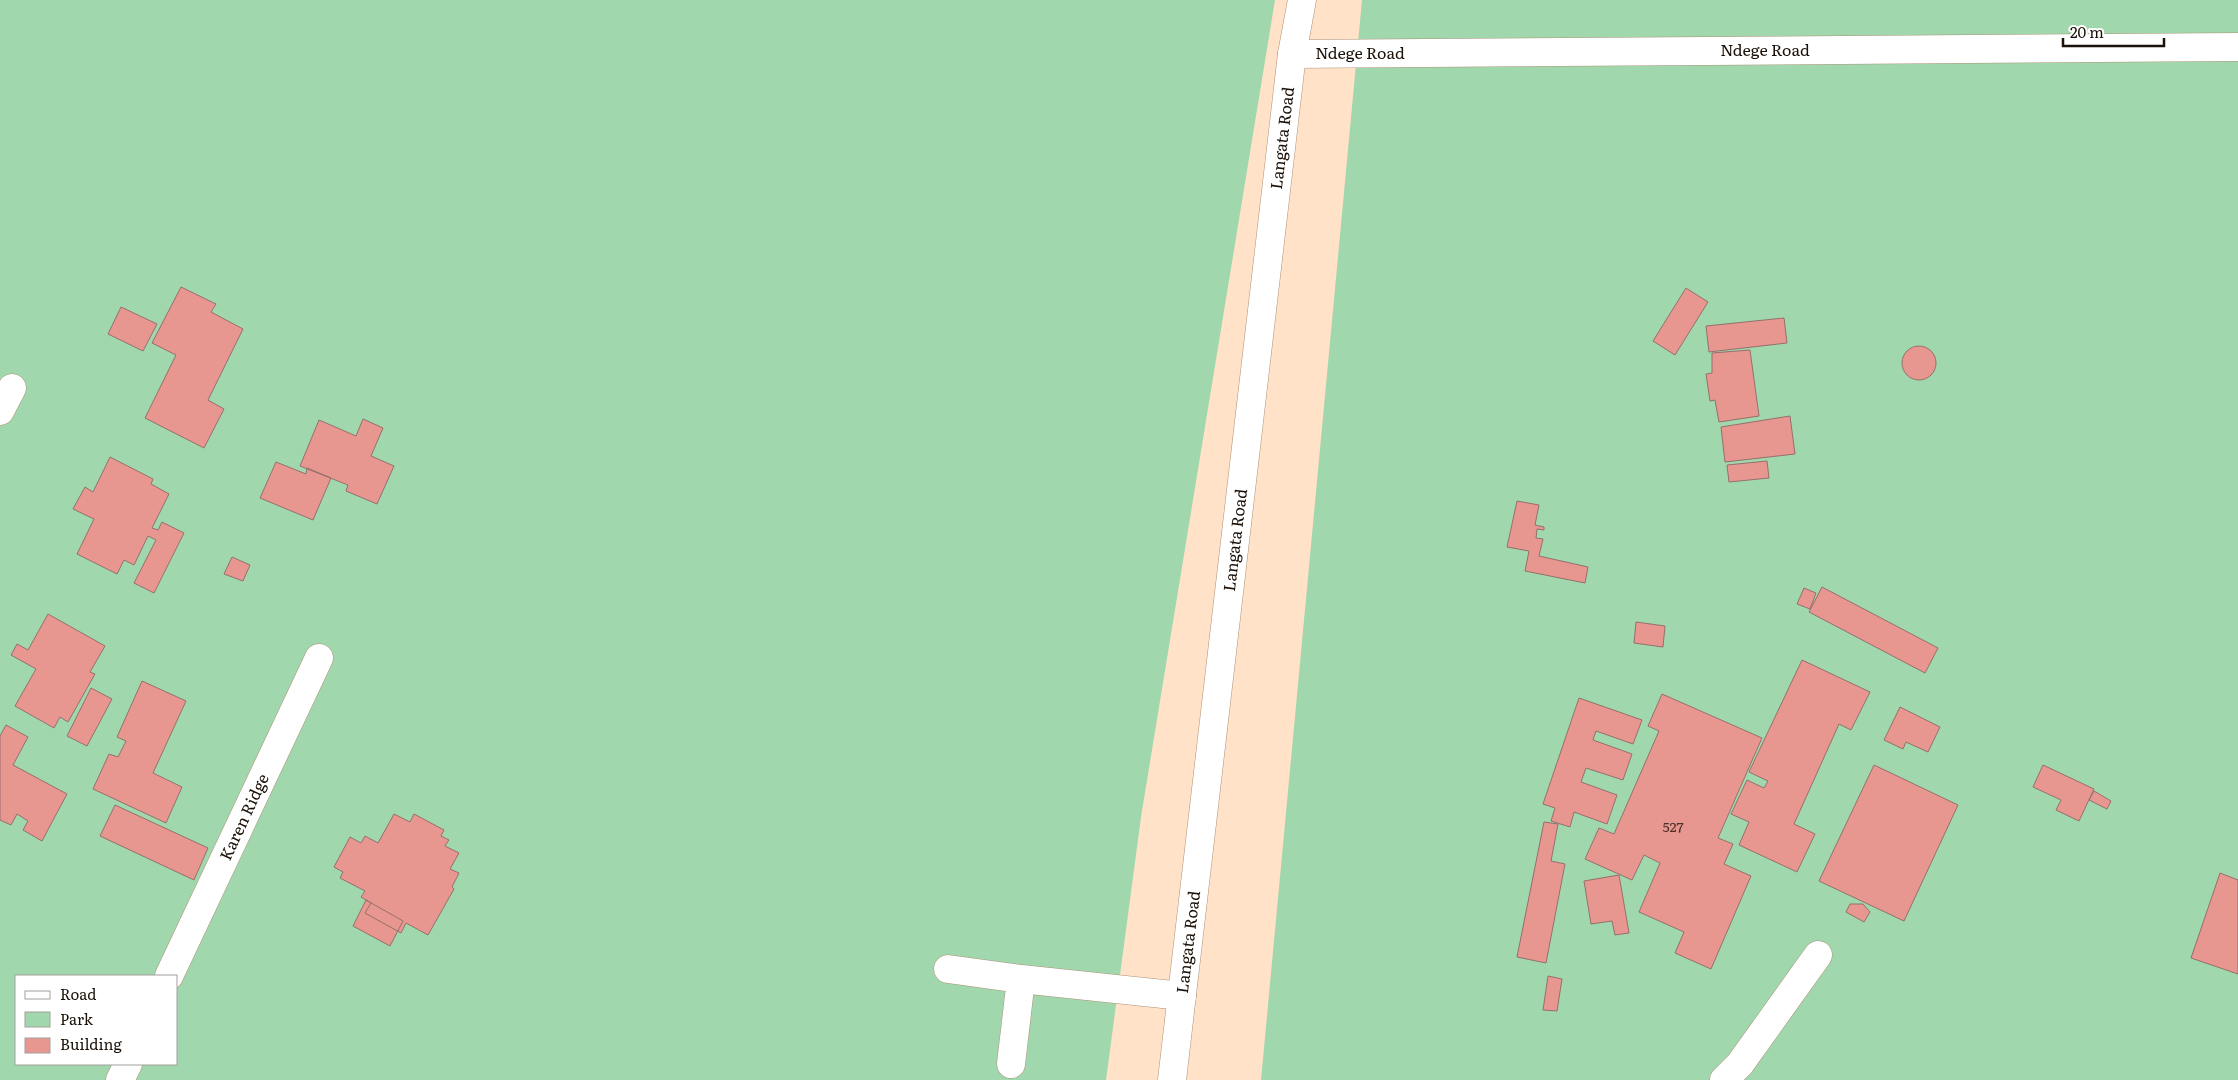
<svg xmlns="http://www.w3.org/2000/svg" width="2238" height="1080" font-family="Literata,serif">
<style>
.green{fill:#a1d7ac;fill-rule:evenodd}
.building{fill:#e89790;stroke:#956f6c}
.lines{fill:none;stroke-linecap:round;stroke-linejoin:round}
.minor-casing{stroke:#ac9278;stroke-width:29}
.major-casing{stroke:#ac9278;stroke-width:29}
.minor{stroke:#fff;stroke-width:28}
.major{stroke:#fff;stroke-width:28}
.labels{text-anchor:middle;stroke-width:4;stroke-linejoin:round;paint-order:stroke}
.number-label{font-size:14px;fill:#4e322a}
.street-label{font-size:16px;fill:#1b1108;stroke:#fff}
</style>
<rect width="100%" height="100%" fill="#ffe2c7"/>
<path class="green" d="M0,0H1275L1141,817L1106,1080H0ZM16,976H176V1064H16Z
M1362,0H2238V1080H1261Z"/>
<path class="building" d="M181,287L216,304L211,312L243,329L208,400L224,409L204,448L145,418L176,355L152,343Z
M1686,288L1708,302L1675,355L1653,341Z
M121,307L157,324L143,351L108,334Z
M1784,318L1787,343L1709,352L1706,326Z
M1902 363a17 17 0 1 1 34 0a17 17 0 1 1-34 0Z
M1750,350L1759,416L1719,422L1715,400L1710,401L1706,374L1712,373V353Z
M1790,416L1795,454L1725,462L1721,427Z
M363,419L383,428L371,456L394,466L377,504L346,491L348,485L300,466L319,420L356,436Z
M110,457L153,479L151,484L169,494L152,528L158,530L162,522L184,533L154,593L134,583L156,540L148,536L134,565L124,560L117,574L77,554L94,519L73,509L85,487L93,492Z
M1767,461L1769,478L1729,482L1727,465Z
M276,462L306,474L307,468L331,478L313,520L260,498Z
M1517,501L1539,505L1535,525L1544,527V530L1537,529L1536,538L1543,539L1539,556L1588,567L1585,583L1525,571L1529,551L1507,547Z
M232,557L250,565L243,581L224,574Z
M1822,587L1938,648L1925,673L1809,612Z
M1804,588L1816,593L1810,609L1797,604Z
M48,614L105,646L90,672L95,674L68,722L60,717L54,728L15,706L36,669L11,655L17,644L28,650Z
M1636,622L1665,626L1663,647L1634,643Z
M1802,660L1870,692L1851,730L1839,724L1794,824L1815,834L1797,872L1739,845L1749,822L1731,814L1747,780L1764,788L1768,781L1749,772Z
M142,681L186,701L153,773L182,787L166,823L93,789L109,754L118,757L126,741L117,737Z
M91,688L112,699L87,746L67,736Z
M1662,694L1762,738L1718,838L1733,844L1724,864L1751,876L1711,969L1675,953L1684,932L1639,912L1660,863L1644,855L1632,880L1585,859L1599,828L1614,834L1659,731L1648,726Z
M1579,698L1642,720L1633,744L1596,731L1593,740L1632,754L1623,780L1586,768L1581,782L1617,795L1607,824L1574,812L1570,827L1551,821L1555,808L1543,804Z
M1900,707L1940,727L1928,752L1906,742L1903,749L1884,740Z
M6,725L28,737L13,765L67,794L42,841L23,830L28,821L17,814L11,825L0,820V736Z
M1874,765L1958,805L1904,921L1819,881Z
M2043,765L2094,789L2079,821L2056,810L2061,800L2033,787Z
M2094,791L2111,801L2107,809L2089,800Z
M115,805L208,848L194,880L100,836Z
M394,814L410,822L414,814L444,830L441,836L449,840L445,846L459,853L450,869L459,873L452,887L454,889L428,935L406,923L401,933L365,913L371,903L361,897L365,891L340,878L343,872L334,867L350,837L361,843L365,836L378,843Z
M1544,822L1558,824L1551,861L1565,864L1546,963L1517,957Z
M2220,873L2238,880V974L2191,958Z
M1619,875L1629,933L1615,935L1612,921L1591,924L1584,881Z
M366,900L403,921L390,946L353,926Z
M1850,904H1863L1870,912L1864,922L1846,912Z
M1548,976L1562,979L1557,1011L1543,1010Z"/>
<g class="lines">
<defs>
<path id="minor" d="M1292,54L2238,47
M0,411L12,388
M948,969L1021,979L1011,1064
M169,976L319,658
M1021,979L1182,996
M120,1080L128,1064
M1724,1080L1740,1064L1818,955"/>
<path id="major" d="M1172,1080L1292,54L1302,0"/>
</defs>
<use href="#minor" class="minor-casing"/>
<use href="#major" class="major-casing"/>
<use href="#minor" class="minor"/>
<use href="#major" class="major"/>
</g>
<g class="labels">
<g class="number-label">
<text x="1673" y="832">527</text>
</g>
<g class="street-label">
<text x="1765" y="56">Ndege Road</text>
<text x="1360" y="59">Ndege Road</text>
<text transform="translate(1282 138) rotate(-83)" y="6">Langata Road</text>
<text transform="translate(1235 540) rotate(-83)" y="6">Langata Road</text>
<text transform="translate(244 817) rotate(-65)" y="6">Karen Ridge</text>
<text transform="translate(1188 942) rotate(-83)" y="6">Langata Road</text>
</g>
</g>
<rect x="15" y="975" width="162" height="90" fill="#ffffff" stroke="#a4a09c"/>
<rect x="25" y="991" width="25" height="8" fill="#ffffff" stroke="#a4a09c"/>
<text x="60" y="1000" font-size="15" fill="#1b1108">Road</text>
<rect x="25" y="1012" width="25" height="15" fill="#a1d7ac" stroke="#a4a09c"/>
<text x="60" y="1025" font-size="15" fill="#1b1108">Park</text>
<rect x="25" y="1038" width="25" height="15" fill="#e89790" stroke="#a4a09c"/>
<text x="60" y="1050" font-size="15" fill="#1b1108">Building</text>
<path d="M2063 38v8h101v-8" fill="none" stroke="#1b1108" stroke-width="2.5"/>
<text x="2070" y="38" font-size="15" fill="#1b1108" stroke="#ffffff" stroke-width="4" paint-order="stroke">20 m</text>
</svg>
